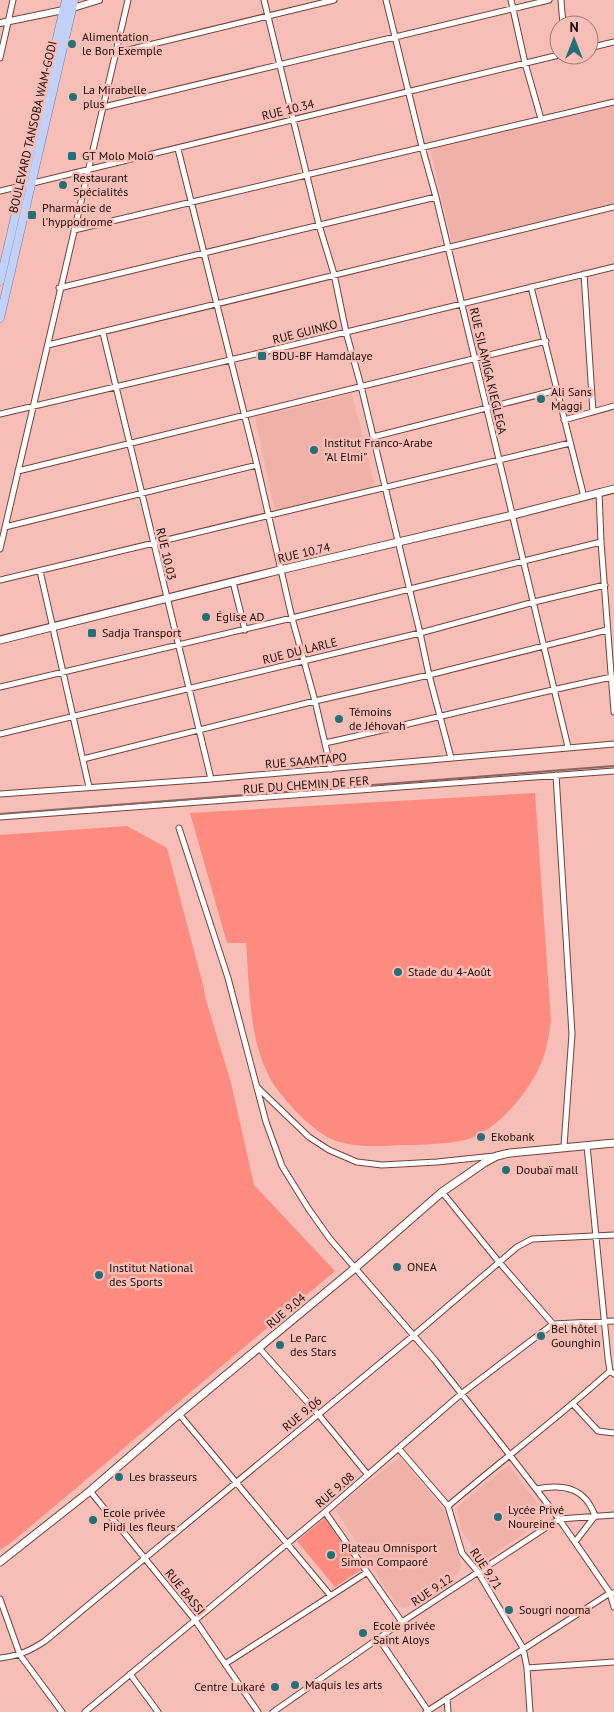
<svg xmlns="http://www.w3.org/2000/svg" width="614" height="1712" font-family="'PT Sans',sans-serif">
<style>
.built{fill:#f0b1a9}
.green{fill:#fd8b7f}
.lines{fill:none;stroke-linecap:round;stroke-linejoin:round}
.minor-casing{stroke:#70423c;stroke-width:7}
.tertiary-casing{stroke:#70423c;stroke-width:8}
.secondary-casing{stroke:#70423c;stroke-width:9}
.primary-casing{stroke:#6e78a1;stroke-width:9}
.minor{stroke:#fff;stroke-width:5}
.tertiary{stroke:#fff;stroke-width:6}
.secondary{stroke:#fff;stroke-width:7}
.primary{stroke:#c2d1f8;stroke-width:8}
.rail{stroke:#8b6661;stroke-width:2}
.poi-dot{fill:#256f78;stroke:#f6beb6;stroke-width:2}
.labels{text-anchor:middle;stroke-width:5;stroke-linejoin:round;paint-order:stroke}
.poi-label{font-size:12px;fill:#1d0b09;stroke:#f6beb6;text-anchor:start}
.street-label{font-size:12px;fill:#1d0b09;stroke:#f6beb6}
</style>
<rect width="100%" height="100%" fill="#f6beb6"/>
<path class="built" d="M614,103V203L452,243L430,148Z
M352,394L374,482L372,487L279,510L274,507L255,417Z
M400,1457L445,1511L461,1566L458,1574L406,1608L398,1607L335,1509Z
M509,1465L538,1504L535,1526L483,1561L461,1530L457,1507Z"/>
<path class="green" d="M535,793L551,1020C549,1036 546,1053 539,1068C525,1096 497,1131 465,1140C447,1144 423,1145 404,1145C383,1146 361,1148 340,1142C317,1137 283,1100 271,1080C248,1039 250,988 246,943H227L190,813Z
M127,826L167,848L203,985L206,1000L231,1083L254,1185L335,1271L13,1541L0,1550V835Z
M328,1515L362,1569L335,1587L297,1541Z"/>
<g class="lines">
<defs>
<path id="minor" d="M264,0L293,119L319,225L334,274L346,332L361,386L420,633L429,675L451,758
M386,0L422,147L436,197L568,747
M511,0L525,63L541,119
M561,0L563,25
M589,48L614,42
M116,53L334,0
M0,58L13,0
M104,107L549,0
M178,149L257,465L292,618L315,701L331,769
M0,191L559,55
M74,230L614,102
M584,274L593,412
M531,287L584,497
M59,288L436,197
M103,333L211,779
M48,345L614,207
M0,414L260,353L614,267
M564,420L614,406
M373,437L557,390
M18,471L546,341
M599,492L601,542L614,712
M5,527L257,465
M0,549C42,366 85,183 128,0
M40,571L89,787
M0,580L570,443
M233,582L245,630
M0,687L292,618L601,542
M0,734L420,633L534,602L605,585
M325,743C421,722 516,697 612,677
M83,759L315,701L429,675L607,630
M556,775L572,1034L564,1146
M0,794L211,779L614,744
M0,817L614,771
M179,828L228,978L266,1122L282,1166L308,1208L330,1239L434,1359L509,1454L559,1519L610,1593L614,1607
M257,1087L309,1137L329,1150L357,1162L382,1165L437,1162L494,1156
M587,1146L608,1358L610,1371L614,1374
M442,1192L499,1262L553,1324
M259,1348L318,1414L368,1475
M573,1404L598,1431L614,1433
M179,1414L330,1595
M399,1449L448,1506L462,1553L478,1572L523,1648L527,1668L530,1712
M536,1489C563,1484 585,1487 595,1516L575,1542
M90,1491L195,1620L258,1712
M448,1506C502,1460 558,1418 610,1371
M325,1512L402,1622
M0,1599L20,1655L62,1712
M379,1639L428,1711
M0,1658C18,1656 30,1651 45,1641L413,1336L517,1247L532,1239L614,1235
M225,1664L366,1573
M527,1668L614,1662
M130,1674L158,1712
M447,1698L448,1712
M85,1712L325,1512L461,1394L553,1324L614,1321
M273,1712L402,1622L559,1519L614,1515
M426,1712L610,1593H614"/>
<path id="tertiary" d="M0,23L73,8L99,0"/>
<path id="secondary" d="M0,640L280,570L513,515L614,489
M0,1562L90,1491L179,1414L355,1268L442,1192L484,1163L497,1156L510,1153L614,1143"/>
<path id="primary" d="M0,281L66,0
M0,318L74,0"/>
</defs>
<use href="#minor" class="minor-casing"/>
<use href="#tertiary" class="tertiary-casing"/>
<use href="#secondary" class="secondary-casing"/>
<use href="#primary" class="primary-casing"/>
<use href="#minor" class="minor"/>
<use href="#tertiary" class="tertiary"/>
<use href="#secondary" class="secondary"/>
<use href="#primary" class="primary"/>
<path class="rail" d="M0,814L614,766"/>
</g>
<g class="poi-dot">
<circle cx="72" cy="44" r="5"/>
<circle cx="73" cy="97" r="5"/>
<rect x="67" y="151" width="10" height="10" rx="2.5"/>
<circle cx="63" cy="185" r="5"/>
<rect x="27" y="210" width="10" height="10" rx="2.5"/>
<rect x="257" y="351" width="10" height="10" rx="2.5"/>
<circle cx="541" cy="399" r="5"/>
<circle cx="314" cy="450" r="5"/>
<circle cx="206" cy="617" r="5"/>
<rect x="87" y="628" width="10" height="10" rx="2.5"/>
<circle cx="339" cy="719" r="5"/>
<circle cx="398" cy="972" r="5"/>
<circle cx="481" cy="1137" r="5"/>
<circle cx="506" cy="1170" r="5"/>
<circle cx="397" cy="1267" r="5"/>
<circle cx="99" cy="1275" r="5"/>
<circle cx="541" cy="1336" r="5"/>
<circle cx="280" cy="1345" r="5"/>
<circle cx="119" cy="1477" r="5"/>
<circle cx="498" cy="1517" r="5"/>
<circle cx="93" cy="1520" r="5"/>
<circle cx="331" cy="1555" r="5"/>
<circle cx="509" cy="1610" r="5"/>
<circle cx="363" cy="1633" r="5"/>
<circle cx="295" cy="1685" r="5"/>
<circle cx="275" cy="1687" r="5"/>
</g>
<g class="labels">
<g class="poi-label">
<text x="82" y="41">Alimentation<tspan x="82" dy="14">le Bon Exemple</tspan></text>
<text x="83" y="94">La Mirabelle<tspan x="83" dy="14">plus</tspan></text>
<text x="82" y="160">GT Molo Molo</text>
<text x="73" y="182">Restaurant<tspan x="73" dy="14">Spécialités</tspan></text>
<text x="42" y="212">Pharmacie de<tspan x="42" dy="14">l'hyppodrome</tspan></text>
<text x="272" y="360">BDU-BF Hamdalaye</text>
<text x="551" y="396">Ali Sans<tspan x="551" dy="14">Maggi</tspan></text>
<text x="324" y="447">Institut Franco-Arabe<tspan x="324" dy="14">"Al Elmi"</tspan></text>
<text x="216" y="621">Église AD</text>
<text x="102" y="637">Sadja Transport</text>
<text x="349" y="716">Témoins<tspan x="349" dy="14">de Jéhovah</tspan></text>
<text x="408" y="976">Stade du 4-Août</text>
<text x="491" y="1141">Ekobank</text>
<text x="516" y="1174">Doubaï mall</text>
<text x="407" y="1271">ONEA</text>
<text x="109" y="1272">Institut National<tspan x="109" dy="14">des Sports</tspan></text>
<text x="551" y="1333">Bel hôtel<tspan x="551" dy="14">Gounghin</tspan></text>
<text x="290" y="1342">Le Parc<tspan x="290" dy="14">des Stars</tspan></text>
<text x="129" y="1481">Les brasseurs</text>
<text x="508" y="1514">Lycée Privé<tspan x="508" dy="14">Noureine</tspan></text>
<text x="103" y="1517">Ecole privée<tspan x="103" dy="14">Piidi les fleurs</tspan></text>
<text x="341" y="1552">Plateau Omnisport<tspan x="341" dy="14">Simon Compaoré</tspan></text>
<text x="519" y="1614">Sougri nooma</text>
<text x="373" y="1630">Ecole privée<tspan x="373" dy="14">Saint Aloys</tspan></text>
<text x="305" y="1689">Maquis les arts</text>
<text x="265" y="1691" text-anchor="end">Centre Lukaré</text>
</g>
<g class="street-label">
<text transform="translate(288 110) rotate(-14)" y="4">RUE 10.34</text>
<text transform="translate(33 127) rotate(-77)" y="4">BOULEVARD TANSOBA WAM-GODI</text>
<text transform="translate(305 332) rotate(-14)" y="4">RUE GUINKO</text>
<text transform="translate(488 371) rotate(77)" y="4">RUE SILAMIGA KIEGLEGA</text>
<text transform="translate(304 553) rotate(-13)" y="4">RUE 10.74</text>
<text transform="translate(166 554) rotate(77)" y="4">RUE 10.03</text>
<text transform="translate(300 651) rotate(-14)" y="4">RUE DU LARLE</text>
<text transform="translate(306 761) rotate(-5)" y="4">RUE SAAMTAPO</text>
<text transform="translate(306 785) rotate(-4)" y="4">RUE DU CHEMIN DE FER</text>
<text transform="translate(286 1311) rotate(-40)" y="4">RUE 9.04</text>
<text transform="translate(302 1414) rotate(-40)" y="4">RUE 9.06</text>
<text transform="translate(335 1490) rotate(-41)" y="4">RUE 9.08</text>
<text transform="translate(486 1569) rotate(56)" y="4">RUE 9.71</text>
<text transform="translate(432 1590) rotate(-34)" y="4">RUE 9.12</text>
<text transform="translate(185 1592) rotate(51)" y="4">RUE BASSI</text>
</g>
</g>
<g transform="translate(574 40)"><circle r="24" fill="#f6beb6" stroke="#9f7671"/>
<path d="M0-4L9 19L0 12L-9 19Z" fill="#256f78"/>
<text y="-8" font-size="14" font-weight="bold" text-anchor="middle" fill="#1d0b09">N</text>
</g>
</svg>
